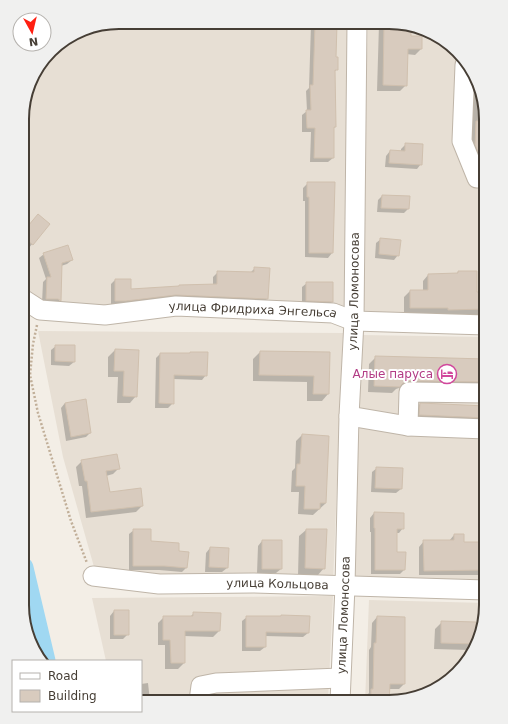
<svg xmlns="http://www.w3.org/2000/svg" width="508" height="724" font-family="'DejaVu Sans',sans-serif">
<style>
.residential{fill:#e7dfd4}
.shadow{fill:#0003}
.lines{fill:none;stroke-linecap:round;stroke-linejoin:round}
.river{stroke:#a0d8f2;stroke-width:23}
.building{fill:#d8cbbe;stroke:#d0c0ae}
.minor-casing{stroke:#bfb5a8;stroke-width:21}
.path{stroke:#c1af99;stroke-width:2.5;stroke-dasharray:2 2;stroke-linecap:butt}
.minor{stroke:#fff;stroke-width:19}
.labels{text-anchor:middle;stroke-width:4;stroke-linejoin:round;paint-order:stroke}
.street-label{font-size:12px;fill:#463e35;stroke:#fff}
.hotel-label{font-size:12px;fill:#b23c85;stroke:#fff;text-anchor:end}
.rim{fill:none;stroke:#463e35;stroke-width:2}
</style>
<rect width="100%" height="100%" fill="#f3eee6"/>
<path class="residential" d="M368,23H402L448,42L476,76L486,119V321H359Z
M350,24L345,319L37,314L23,294V106L35,71L55,46L88,27Z
M38,331L343,333L333,584L98,581L63,457Z
M362,335L486,337V580H353Z
M333,596L328,702L141,701V661H106L92,598Z
M369,600L486,603V612L470,659L432,692L389,702H365Z"/>
<path class="shadow" d="M380,23H400V29L421,49L415,55L406,54V85L400,91H377L379,24Z
M311,24H336L335,58L337,69L334,72L335,127L333,129V158L328,162H310L311,132H302V115L307,111L306,91L309,88Z
M474,73L476,76L486,119V172L467,154Z
M406,144L421,164L417,169L385,167L386,156L390,151L401,152V149Z
M308,183H334L332,253L328,258L305,257V201H303V188Z
M382,196L408,209L404,213L377,212L378,200Z
M34,220L49,224L28,249L23,245V233Z
M381,239L398,255L394,260L375,258L376,243Z
M44,254L72,260L67,264L61,266L60,300L56,304L42,303L43,282L46,279L39,258Z
M255,268L267,299L263,303L111,305V284L115,280L130,290L178,287L179,286L213,285V277L218,272L250,273Z
M458,272L476,293H486V310L482,315H442V314H404V297L410,291H423V281L428,275L456,274Z
M307,283L332,302L327,306L302,305V287Z
M56,346L74,362L69,366L51,365V350Z
M115,350L136,396L130,403H117L118,377H108V357Z
M260,352L329,353L328,394L322,401H307V382L253,381V359Z
M160,354L206,375L202,380L173,379V403L168,408H155L156,358Z
M376,357L486,360V391L402,387L396,389L392,393L368,392L369,364Z
M65,403L90,433L86,437L66,441L61,408Z
M420,404L486,407V427L413,422V411Z
M302,435L326,503L313,515L298,514L299,492H291L292,471L295,468L296,441Z
M82,461L119,468L113,474L106,476L110,493L142,506L136,512L86,518L82,486H79L76,467Z
M377,468L401,489L396,493L371,492L372,472Z
M374,513L403,528L399,533H396V553L404,570L400,574H371V532H370V518Z
M486,516V571H481L478,575H419V547L424,541H449L454,535L463,543H481L482,519Z
M134,530L150,542L178,552L188,553L186,568L182,572L159,570H129V534Z
M306,530L324,568L318,575H298L299,536Z
M262,541L281,569L276,573H257L258,546Z
M210,548L228,549L227,568L222,572H205L206,553Z
M114,611L128,634L123,639H110V616Z
M194,613L220,614L219,631L213,637L184,636V663L178,669H165V645H158V623L164,617H190Z
M247,617L308,633L303,637L265,636V647L260,651H242V621Z
M377,617L404,684L399,689H389V702H367V695L369,693V650L371,647L372,623Z
M442,622L474,643L468,650L434,649L435,629Z
M148,683L150,701H141V684Z
M294,698L323,699V702H291Z"/>
<g class="lines">
<path class="river" d="M22,568L44,661"/>
</g>
<path class="building" d="M384,23H401V28H411V36H422V49H408L407,86L383,85Z
M315,24H337L336,57H338V70H335L336,127H334V158H314L315,128H307L306,110H311L310,85H313Z
M476,121H486V163H483L475,145Z
M405,143L423,144L422,165L389,163L390,150L405,151Z
M307,182H335L333,253H309V197H307Z
M382,195L410,196L409,209L381,208Z
M38,214L50,224L33,245L23,237V232Z
M380,238L401,240L399,256L379,254Z
M68,245L73,260L62,263L61,301L58,299H46L47,277H51L43,253Z
M254,267L270,268L268,299L176,295L126,301H115V279H131V289L179,286V285L217,284V271L254,272Z
M458,271H477V292H486V309L448,310V308H410V290H428V274L458,273Z
M306,282H333V302L306,301Z
M55,345H75V362L55,361Z
M115,349L139,350L137,397L123,396L124,371H114Z
M260,351L330,352L329,394H313L314,376L259,375Z
M190,352H208L207,376L174,375V404L159,403L160,353H190Z
M375,356L486,359V382L409,381L403,383L400,387L374,386Z
M86,399L91,433L71,437L65,403Z
M420,403L486,406V418L419,415Z
M302,434L329,436L326,503H320V509H304L305,486H296L297,464H300Z
M117,454L120,469L106,471L110,492L141,488L143,506L91,512L87,481H85L81,460Z
M376,467L403,468L402,489L375,488Z
M374,512L404,513V529H397V552H406L405,570H375V528H374Z
M133,529H151V541L179,543V551L189,552L187,568L164,566H133Z
M306,529H327L325,569L305,568Z
M454,534H464V542H484V570L424,571L423,540H454Z
M262,540H282V569H262Z
M210,547L229,548L228,568L209,567Z
M114,610H129V635H114Z
M193,612L221,613L220,631H185V663H171L170,640H163V616H193Z
M281,615L310,616L309,633L266,632V647H246V616H281Z
M377,616L405,617V684H390L389,702H371V689H373L374,643H376Z
M441,621L476,622L475,644L441,643Z"/>
<g class="lines">
<defs>
<g id="minor">
<path d="M465,65L462,141L477,178H486"/>
<path id="s1" d="M23,299L40,310L105,315L176,306L333,313L354,321L486,325"/>
<path d="M349,416L408,426L486,429"/>
<path d="M408,426L409,392L486,393"/>
<path id="s2" d="M93,576L159,584L253,583L486,590"/>
<path d="M199,701L201,686L216,683L340,678"/>
<path id="s3" d="M340,702L345,586L349,416L354,321L357,23"/>
</g>
</defs>
<use href="#minor" class="minor-casing"/>
<path class="path" d="M37,325L33,344L30,375L38,413L71,521L87,563"/>
<use href="#minor" class="minor"/>
</g>
<defs>
<symbol id="hotel-ring" viewBox="-11 -11 22 22"><circle r="9.5" fill="#fff" stroke="#d1479c" stroke-width="1.5"/><path d="M-6-4.5h1.5V1H6V5H4.5V3h-9V5H-6ZM-4 0a1.8 1.8 0 1 1 3.6 0ZM.5 0V-2.5h3Q6-2.5 6 0Z" fill="#d1479c"/></symbol>
</defs>
<g fill-rule="evenodd">
<use href="#hotel-ring" x="436" y="363" width="22" height="22"/>
</g>
<g class="labels">
<g class="street-label">
<text dy="4" stroke="none"><textPath href="#s3" startOffset="411">улица Ломоносова</textPath></text>
<text dy="4" stroke="none"><textPath href="#s1" startOffset="234">улица Фридриха Энгельса</textPath></text>
<text dy="4" stroke="none"><textPath href="#s2" startOffset="185">улица Кольцова</textPath></text>
<text dy="4" stroke="none"><textPath href="#s3" startOffset="87">улица Ломоносова</textPath></text>
</g>
<g class="hotel-label">
<text x="433" y="378">Алые паруса</text>
</g>
</g>
<path d="M0 0H508V724H0ZM119 29H389A90 90 0 0 1 479 119V605A90 90 0 0 1 389 695H119A90 90 0 0 1 29 605V119A90 90 0 0 1 119 29Z" fill="#f0f0ef" fill-rule="evenodd"/>
<path class="rim" d="M119 29H389A90 90 0 0 1 479 119V605A90 90 0 0 1 389 695H119A90 90 0 0 1 29 605V119A90 90 0 0 1 119 29Z"/>
<rect x="12" y="660" width="130" height="52" fill="#ffffff" stroke="#b5b2ae"/>
<rect x="20" y="673" width="20" height="6" fill="#ffffff" stroke="#b5b2ae"/>
<text x="48" y="680" font-size="12" fill="#463e35">Road</text>
<rect x="20" y="690" width="20" height="12" fill="#d8cbbe" stroke="#b5b2ae"/>
<text x="48" y="700" font-size="12" fill="#463e35">Building</text>
<g transform="translate(32 32) rotate(172)"><circle r="19" fill="#ffffff" stroke="#b5b2ae"/>
<path d="M0-3L7 15L0 10L-7 15Z" fill="#ff1f11"/>
<text y="-6" font-size="11" font-weight="bold" text-anchor="middle" fill="#463e35">N</text>
</g>
</svg>
